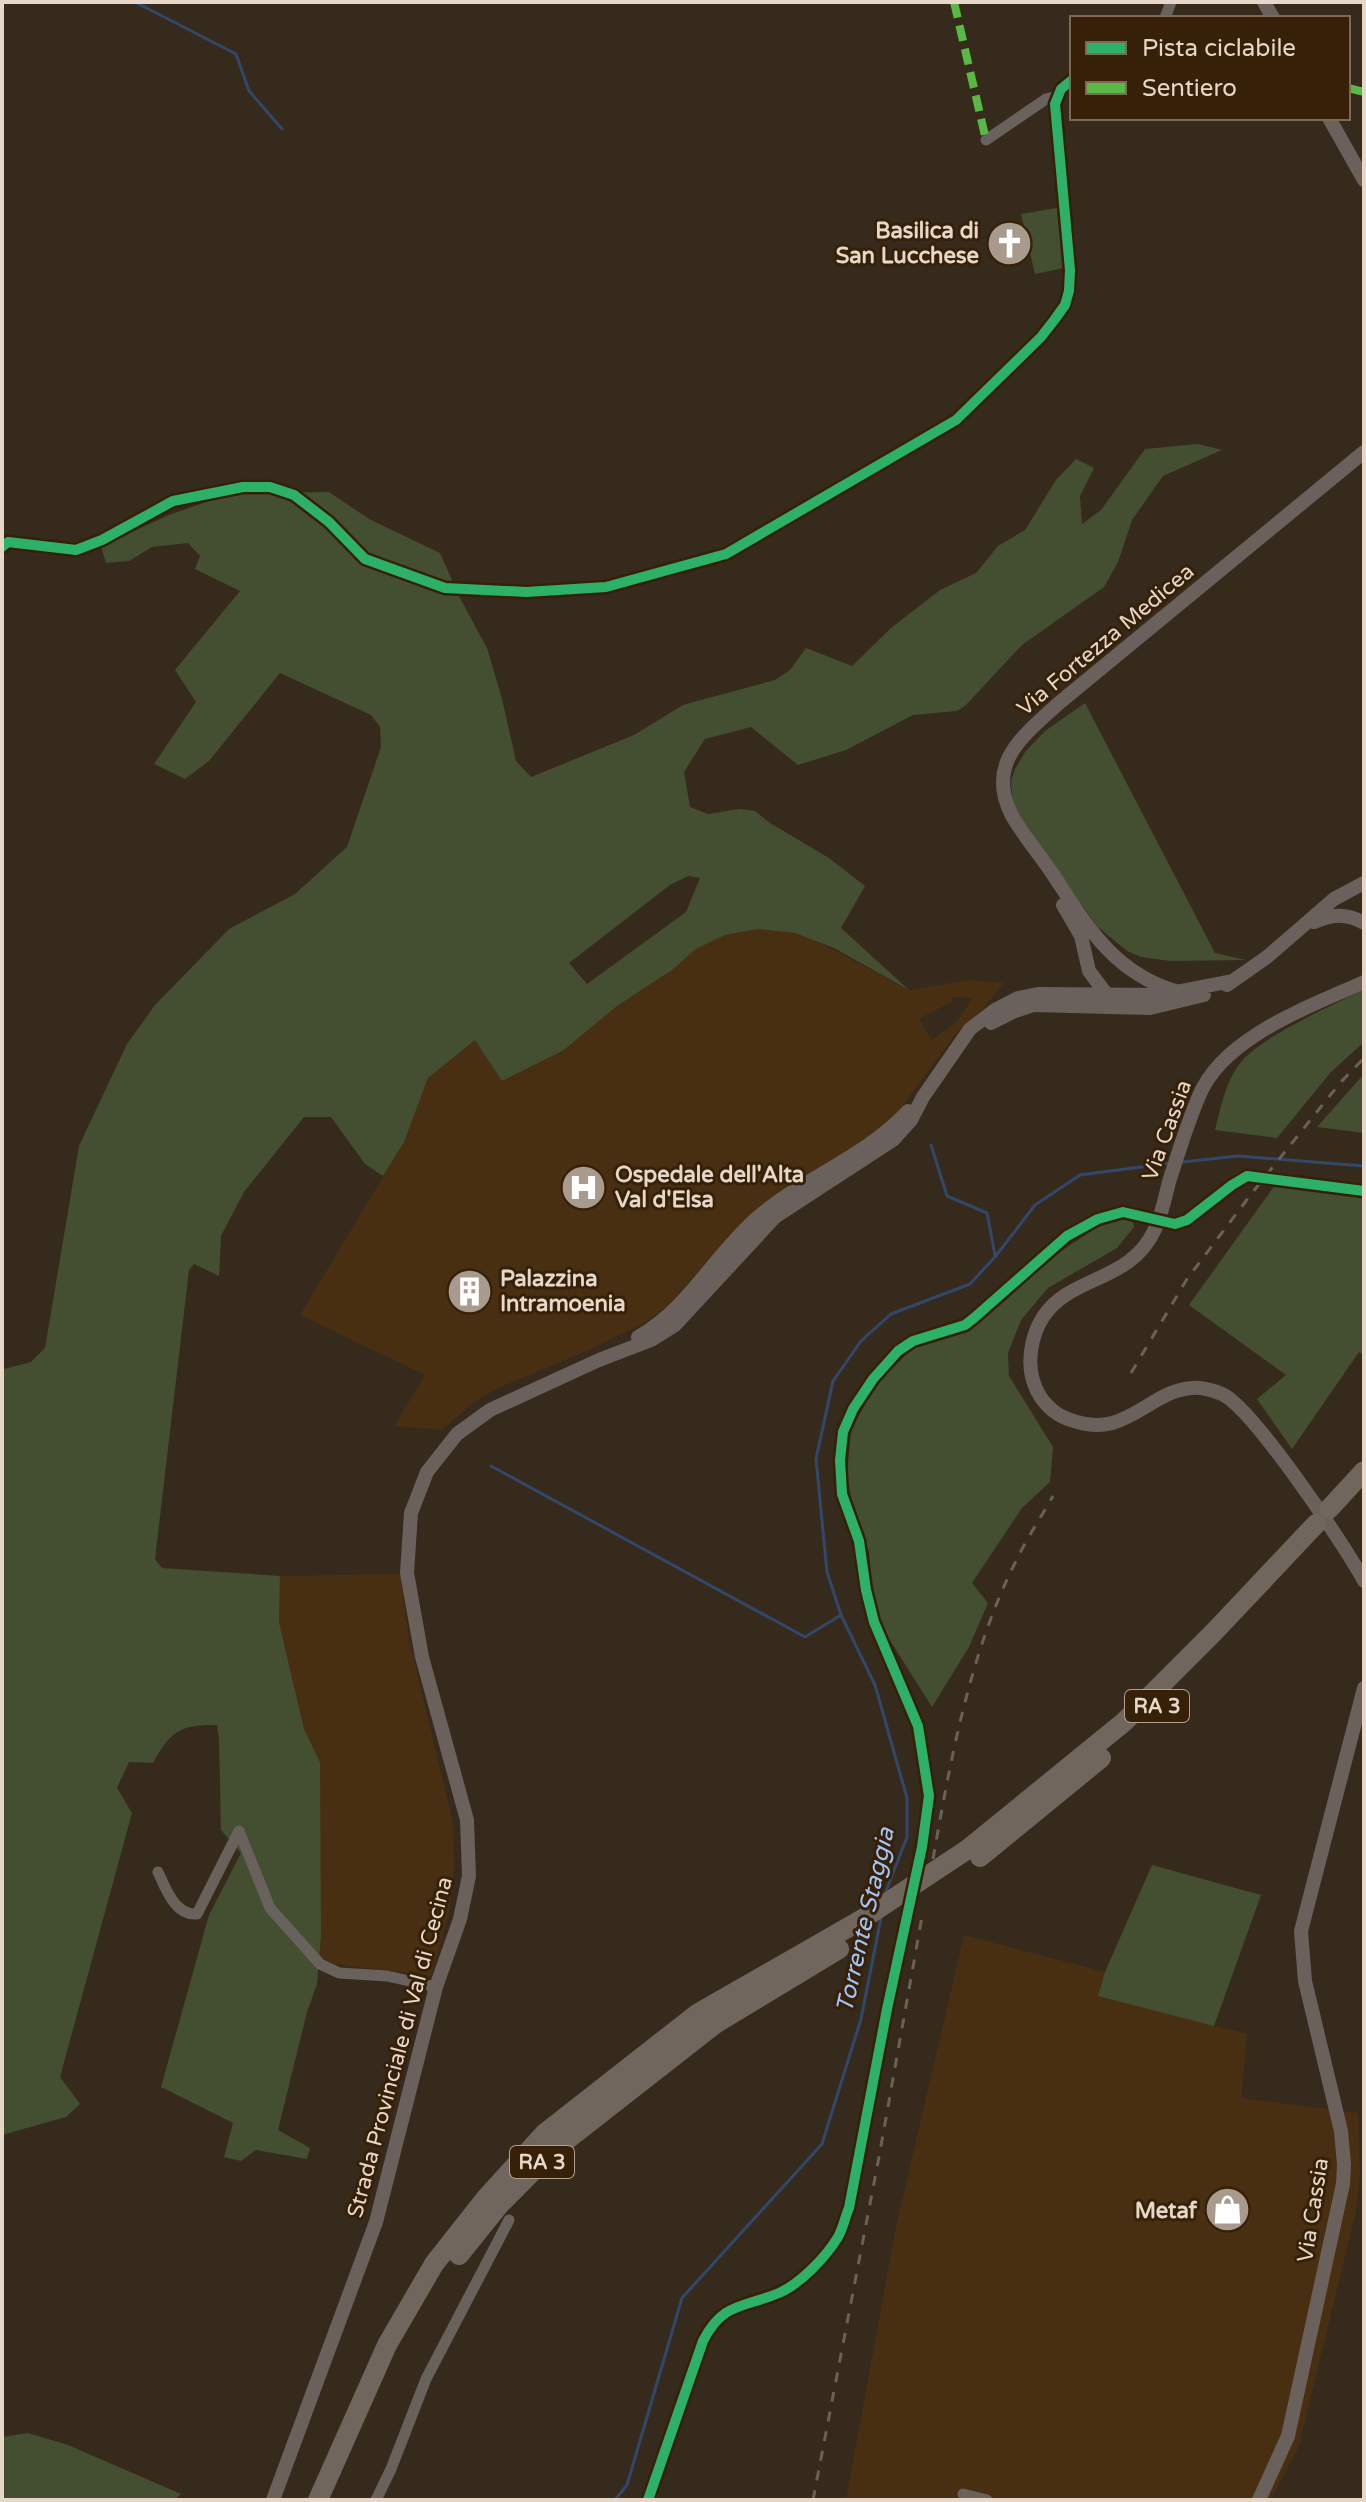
<svg xmlns="http://www.w3.org/2000/svg" width="1366" height="2502" font-family="'Varela Round',sans-serif">
<style>
.built{fill:#482f12;fill-rule:evenodd}
.green{fill:#444e31;fill-rule:evenodd}
.lines{fill:none;stroke-linecap:round;stroke-linejoin:round}
.stream{stroke:#31486a;stroke-width:3}
.street{stroke:#69615b;stroke-width:11}
.secondary{stroke:#6b615c;stroke-width:14}
.highway{stroke:#70665d;stroke-width:20}
.rail{stroke:#6b6159;stroke-width:3;stroke-dasharray:10 10;stroke-linecap:butt}
.quiet{stroke:#58b947;stroke-width:8;stroke-dasharray:16 8;stroke-linecap:butt}
.cycleway-casing{stroke:#362108;stroke-width:15}
.cycleway{stroke:#2db169;stroke-width:10}
.labels{text-anchor:middle;stroke-width:6;stroke-linejoin:round;paint-order:stroke}
.shield{fill:#362108;stroke:#b1a08f;stroke-width:2}
.shield-label{font-size:20px;font-weight:bold;fill:#e6d7c9}
.poi-label{font-size:22px;font-weight:bold;fill:#e6d7c9;stroke:#362108;text-anchor:end}
.street-label{font-size:22px;fill:#e6d7c9;stroke:#362108}
.water-label{font-size:24px;font-style:italic;fill:#a1c4f8;stroke:#362108}
</style>
<rect width="100%" height="100%" fill="#362a1c"/>
<path class="built" d="M758,929L795,933L813,939L909,990L969,980L1004,983L982,1010L958,1031L897,1113L882,1128L720,1248L669,1304L648,1321L591,1349L496,1389L474,1402L442,1430L394,1426L425,1375L300,1315L404,1142L428,1078L475,1039L503,1081L564,1050L617,1006L672,970L696,949L725,935ZM952,997L973,998L956,1022L932,1040L919,1019L953,1001Z
M400,1574L409,1639L453,1823L454,1871L449,1914L431,1976L334,1964L319,1957L320,1762L304,1729L279,1622L280,1576Z
M964,1935L1105,1972L1098,1996L1247,2034L1241,2098L1358,2113L1360,2173L1356,2211L1299,2446L1271,2500H846L896,2227Z"/>
<path class="green" d="M1057,208L1064,268L1035,274L1021,214Z
M1198,444L1222,450L1163,476L1132,520L1118,562L1104,587L1022,645L965,706L957,711L913,715L846,750L798,765L751,727L705,739L684,772L690,807L708,814L739,809L755,811L770,823L829,858L865,886L841,928L909,990L834,948L795,933L758,929L725,935L696,949L672,970L617,1006L564,1050L502,1081L475,1040L428,1078L404,1142L383,1176L365,1164L331,1117H304L244,1192L221,1236L219,1276L194,1264L189,1270L155,1559L162,1568L280,1576L279,1622L304,1729L320,1762L321,1935L317,1984L307,2012L278,2130L310,2148L307,2159L256,2150L241,2161L224,2157L233,2123L161,2087L209,1915L241,1853L221,1830L219,1738L217,1725C179,1725 171,1731 153,1763L129,1762L117,1788L132,1813L60,2077L80,2104L66,2117L2,2135V1361L4,1369L31,1362L45,1348L79,1146L127,1044L155,1005L229,929L295,894L347,847L381,747L380,727L371,715L280,673L209,761L185,779L154,764L196,702L175,670L240,591L195,569L200,556L188,543L152,547L129,561L106,563L101,546L169,515L232,493L329,492L369,519L440,553L460,598L487,648L502,699L516,761L531,777L634,735L683,705L775,680L790,670L806,648L852,666L891,628L940,590L976,573L998,546L1025,530L1056,480L1076,459L1094,468L1080,496L1082,524L1101,510L1145,449ZM688,876L700,878L686,912L587,984L569,963L670,885Z
M1085,703L1215,953L1246,960L1170,961L1141,957L1127,951L1098,927L1027,830L1013,806L1011,781L1015,769L1025,752L1045,731Z
M1364,989V1042L1331,1072L1277,1138L1215,1130C1221,1107 1226,1079 1242,1061C1264,1035 1332,1006 1364,989Z
M1364,1074V1133L1317,1127Z
M1275,1185L1364,1196V1355L1359,1352L1292,1449L1257,1399L1286,1375L1189,1305Z
M1123,1216L1132,1219L1134,1227L1117,1248L1048,1288L1021,1320L1008,1353L1009,1376L1053,1447L1050,1482L1022,1508L972,1583L988,1603L969,1647L932,1707L884,1631L873,1595L869,1552L852,1503L847,1476L851,1431L875,1385L911,1350L925,1341L970,1328L1055,1255L1102,1224Z
M1152,1865L1261,1895L1214,2026L1098,1996L1105,1972Z
M28,2433L68,2445L181,2494L174,2500H2V2437Z"/>
<g class="lines">
<path class="stream" d="M135,2L236,54L249,91L282,129
M931,1145L947,1196L987,1213L995,1255
M1182,1162L1238,1156L1364,1166
M491,1466L805,1637L841,1615
M886,1891L907,1837V1798L875,1685L841,1615L827,1572L816,1459L833,1381L861,1341L891,1314L970,1284L995,1257L1035,1205L1080,1175L1171,1163
M615,2500L627,2485L682,2298L822,2144L861,2019L881,1918"/>
<path class="street" d="M1165,18L1171,2
M986,140L1046,99L1057,96
M2,547L8,542L76,550L102,540L173,501L243,487H270L294,495L329,522L365,559L445,588L526,592L606,587L726,554L956,420L1041,337L1055,319L1065,305L1069,291L1070,270L1055,104L1061,89L1072,80
M158,1872C166,1889 175,1916 197,1914L239,1831L270,1908L320,1964L339,1973L387,1976L436,1987
M963,2494L987,2500
M376,2500L391,2469L426,2379L509,2220"/>
<path class="secondary" d="M1264,2L1273,18
M1329,118L1364,180
M1063,905L1081,936L1089,971L1110,999
M1314,922C1333,914 1346,913 1364,923
M1364,982C1309,1007 1223,1037 1199,1096C1187,1124 1178,1154 1169,1182C1165,1198 1162,1214 1155,1229C1131,1283 1070,1275 1043,1317C1031,1336 1026,1364 1035,1386C1040,1400 1053,1414 1068,1419C1126,1442 1147,1391 1192,1388C1202,1387 1212,1390 1222,1394C1252,1407 1346,1547 1364,1581
M1227,985L1267,957L1334,899L1364,883
M1175,991C1112,972 1086,924 1052,873C1039,854 1024,836 1012,816C985,763 1023,736 1059,703L1364,452
M991,1023L1015,1011L1033,1005L1150,1008L1204,995
M638,1337C689,1308 715,1254 758,1217C805,1177 867,1156 908,1111
M273,2500L376,2222L436,1987L460,1919L469,1876L467,1820L422,1657L407,1573L411,1513L427,1472L457,1434L490,1410L599,1360L651,1340L675,1325L775,1217L893,1140L911,1120L923,1097L970,1029L995,1010L1018,998L1038,994L1160,995L1232,981
M1259,2500L1288,2436L1343,2184L1344,2164L1341,2131L1305,1981L1301,1931L1364,1688"/>
<path class="highway" d="M1329,1509L1364,1471
M980,1857L1101,1758
M459,2255L500,2204L555,2149L715,2024L839,1949
M318,2500L387,2345L434,2264L486,2198L545,2133L697,2014L861,1920L968,1849L1124,1722L1214,1632L1316,1524"/>
<path class="rail" d="M1131,1373L1187,1279L1252,1193L1340,1083L1364,1058
M933,1859C950,1762 970,1653 1014,1565C1025,1541 1040,1519 1053,1496
M813,2500L879,2157L923,1911"/>
<path class="quiet" d="M954,2L986,140
M1348,88L1364,92"/>
<defs>
<path id="cycleway" d="M2,547L8,542L76,550L102,540L173,501L243,487H270L294,495L329,522L365,559L445,588L526,592L606,587L726,554L956,420L1041,337L1055,319L1065,305L1069,291L1070,270L1055,104L1061,89L1072,80
M648,2500L703,2341C723,2302 743,2308 779,2293C800,2284 826,2257 838,2237C843,2229 845,2217 849,2208L887,2009L922,1847L929,1796L918,1726L874,1622L866,1590L859,1541L842,1494L840,1460L843,1432L853,1409L873,1379L898,1351L913,1341L965,1325L974,1318L1067,1236L1098,1219L1123,1212L1175,1224L1187,1220L1232,1185L1247,1176L1364,1191"/>
</defs>
<use href="#cycleway" class="cycleway-casing"/>
<use href="#cycleway" class="cycleway"/>
</g>
<defs>
<symbol id="church-disc" viewBox="-11 -11 22 22"><circle r="9.5" fill="#a89a8c" stroke="#362108"/><path d="M-1.2-6h2.4v3.5h3.3v2.4h-3.3V6h-2.4V-.1h-3.3v-2.4h3.3Z" fill="#fff"/></symbol>
<symbol id="hospital-disc" viewBox="-11 -11 22 22"><circle r="9.5" fill="#a89a8c" stroke="#362108"/><path d="M-5-5h3v3.5h4V-5h3V5h-3V1.5h-4V5h-3Z" fill="#fff"/></symbol>
<symbol id="building-disc" viewBox="-11 -11 22 22"><circle r="9.5" fill="#a89a8c" stroke="#362108"/><path d="M-4-6H4V6H1V3H-1V6H-4ZM-2.5-4.3h1.7v1.8h-1.7ZM.8-4.3h1.7v1.8H.8ZM-2.5-1h1.7V.8h-1.7ZM.8-1h1.7V.8H.8Z" fill="#fff"/></symbol>
<symbol id="shop-disc" viewBox="-11 -11 22 22"><circle r="9.5" fill="#a89a8c" stroke="#362108"/><path d="M-5-2.5h2.3a2.7 3.5 0 0 1 5.4 0H5L5.5 6h-11ZM-1.5-2.5h3a1.5 2.3 0 0 0-3 0Z" fill="#fff"/></symbol>
</defs>
<g fill-rule="evenodd">
<use href="#church-disc" x="984" y="218" width="51" height="51"/>
<use href="#hospital-disc" x="558" y="1162" width="51" height="51"/>
<use href="#building-disc" x="444" y="1266" width="51" height="51"/>
<use href="#shop-disc" x="1202" y="2184" width="51" height="51"/>
</g>
<g class="labels">
<g class="shield">
<rect x="1125" y="1690" width="64" height="32" rx="6"/>
<rect x="510" y="2146" width="64" height="32" rx="6"/>
</g>
<g class="shield-label">
<text x="1157" y="1713">RA 3</text>
<text x="542" y="2169">RA 3</text>
</g>
<g class="poi-label">
<text x="979" y="238">Basilica di<tspan x="979" dy="25">San Lucchese</tspan></text>
<text x="615" y="1182" text-anchor="start">Ospedale dell'Alta<tspan x="615" dy="25">Val d'Elsa</tspan></text>
<text x="500" y="1286" text-anchor="start">Palazzina<tspan x="500" dy="25">Intramoenia</tspan></text>
<text x="1197" y="2218">Metaf</text>
</g>
<g class="street-label">
<text transform="translate(1105 639) rotate(-40)" y="8">Via Fortezza Medicea</text>
<text transform="translate(1166 1130) rotate(-70)" y="8">Via Cassia</text>
<text transform="translate(399 2047) rotate(-75)" y="8">Strada Provinciale di Val di Cecina</text>
<text transform="translate(1312 2210) rotate(-81)" y="8">Via Cassia</text>
</g>
<g class="water-label">
<text transform="translate(865 1920) rotate(-77)" y="8">Torrente Staggia</text>
</g>
</g>
<rect width="1366" height="2502" fill="none" stroke="#e6d7c9" stroke-width="8"/>
<rect x="1070" y="16" width="280" height="104" fill="#362108" stroke="#7c6a55" stroke-width="2"/>
<rect x="1086" y="42" width="40" height="12" fill="#2db169" stroke="#7c6a55" stroke-width="2"/>
<text x="1142" y="56" font-size="24" fill="#e6d7c9">Pista ciclabile</text>
<rect x="1086" y="82" width="40" height="12" fill="#58b947" stroke="#7c6a55" stroke-width="2"/>
<text x="1142" y="96" font-size="24" fill="#e6d7c9">Sentiero</text>
</svg>
